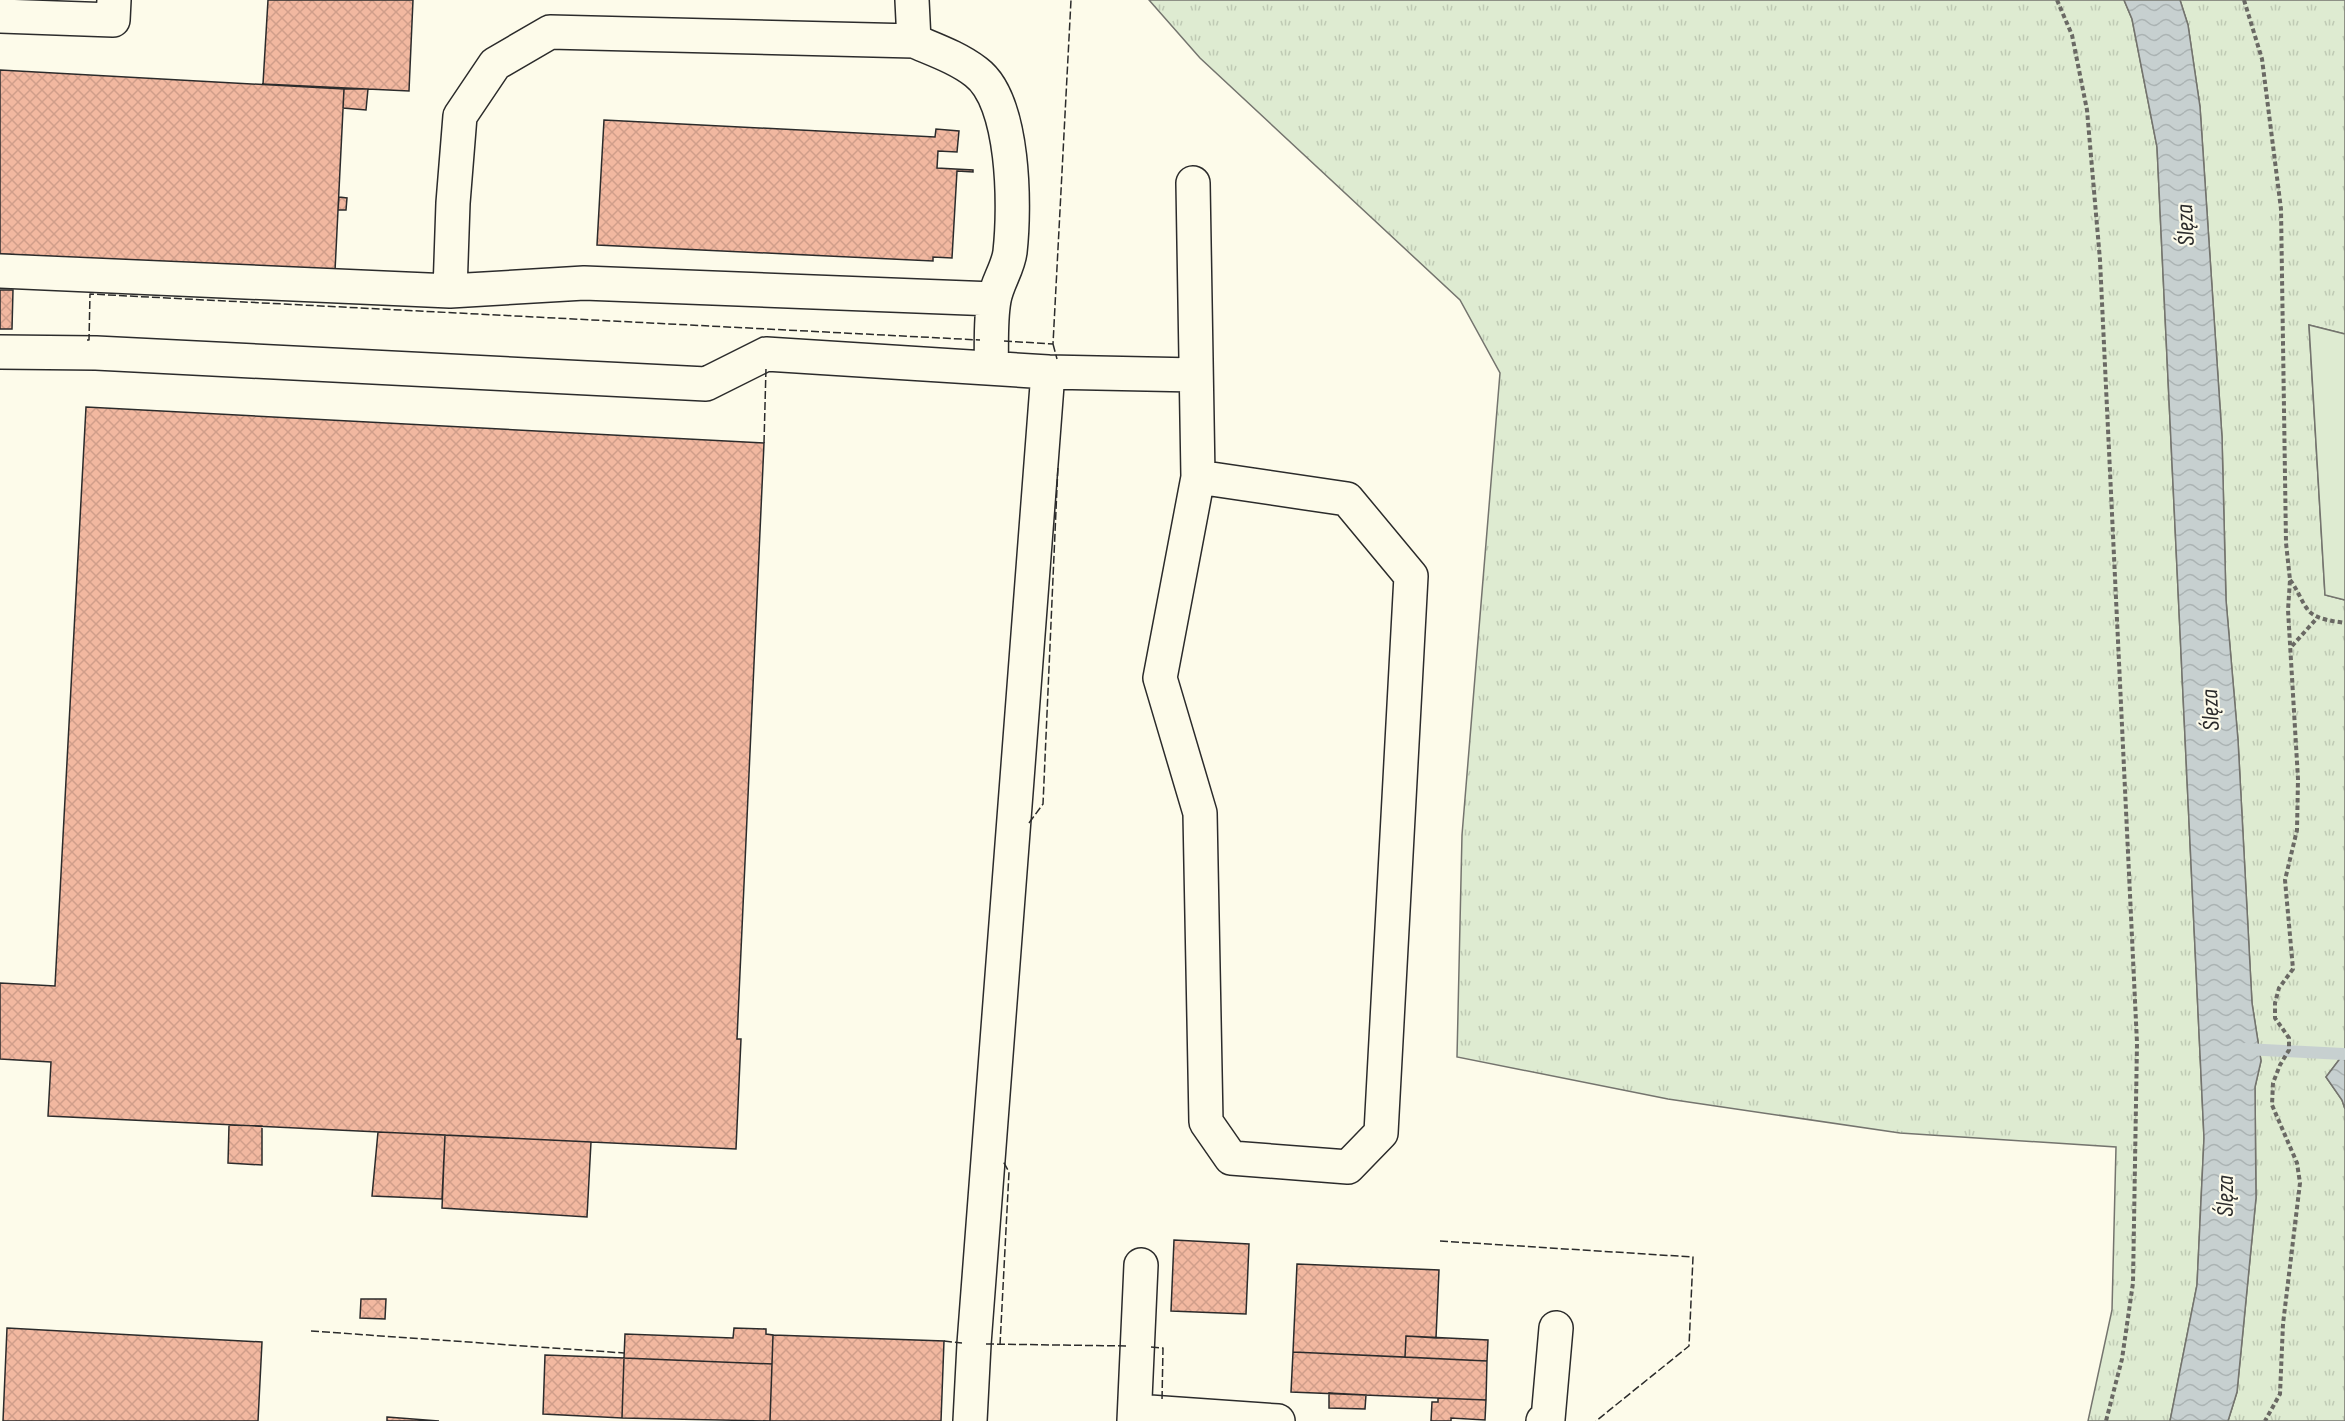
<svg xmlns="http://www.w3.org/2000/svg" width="2345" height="1421" font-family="'Sofia Sans Condensed',sans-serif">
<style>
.grass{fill:url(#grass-tufts);stroke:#74746e;stroke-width:1.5}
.garden{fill:#deebd1;stroke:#74746e;stroke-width:1.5}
.water{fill:url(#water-waves);stroke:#74746e;stroke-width:1.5}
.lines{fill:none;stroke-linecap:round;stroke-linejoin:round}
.stream{stroke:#c7d0d0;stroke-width:12}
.building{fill:url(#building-cross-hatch);stroke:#2b2b2b;stroke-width:1.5}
.minor-casing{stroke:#2b2b2b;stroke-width:36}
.path{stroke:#6a6964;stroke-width:4;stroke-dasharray:4.5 3;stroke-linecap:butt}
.minor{stroke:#fdfbea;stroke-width:33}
.fence{stroke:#2b2b2b;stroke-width:1.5;stroke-dasharray:8 3;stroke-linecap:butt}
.labels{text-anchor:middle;stroke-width:4.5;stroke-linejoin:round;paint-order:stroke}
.water-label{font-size:24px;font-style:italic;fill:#2b2b2b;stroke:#fdfbea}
</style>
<defs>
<pattern id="grass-tufts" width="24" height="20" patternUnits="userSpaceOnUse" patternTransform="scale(1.5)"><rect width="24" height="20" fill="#deebd1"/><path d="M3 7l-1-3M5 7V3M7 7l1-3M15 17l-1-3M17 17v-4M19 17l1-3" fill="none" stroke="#bfcab4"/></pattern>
<pattern id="water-waves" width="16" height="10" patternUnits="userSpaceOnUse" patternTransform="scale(1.5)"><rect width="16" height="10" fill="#c7d0d0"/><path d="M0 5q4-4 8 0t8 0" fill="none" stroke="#abb3b3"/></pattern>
<pattern id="building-cross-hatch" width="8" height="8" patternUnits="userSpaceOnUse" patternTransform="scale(1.5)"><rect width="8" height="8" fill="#f2b8a0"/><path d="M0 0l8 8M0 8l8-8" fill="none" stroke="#d09e8a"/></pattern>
</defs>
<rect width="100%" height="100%" fill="#fdfbea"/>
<path class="grass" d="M1149,0H2124L2132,19L2157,147L2204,1138L2197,1285L2170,1421H2088L2112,1310L2116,1147L1900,1133L1668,1099L1457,1057L1462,835L1500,373L1460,300L1200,58Z
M2180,0H2345V334L2309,325L2325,595L2345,600V1052L2326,1077L2342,1100L2345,1109V1421H2228L2237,1392L2256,1198L2255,1087L2261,1061L2252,1003L2238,740L2226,600L2222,437L2200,107L2188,25Z"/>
<path class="garden" d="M2309,325L2345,334V600L2325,595Z"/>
<path class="water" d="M2124,0H2180L2188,25L2200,107L2222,437L2226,600L2238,740L2252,1003L2261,1061L2255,1087L2256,1198L2237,1392L2228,1421H2170L2197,1285L2204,1138L2157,147L2132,19Z
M2345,1052V1109L2342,1100L2326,1077Z"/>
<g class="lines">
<path class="stream" d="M2245,1049L2343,1054"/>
</g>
<path class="building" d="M268,0H413L409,91L263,84Z
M0,70L344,89L335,271L0,254Z
M344,89H368L366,110L343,108Z
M604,120L935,137L936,129L959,131L957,152L938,151L937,168L973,170V172L957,171L952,258L933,257V261L597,245Z
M339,197L347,198L346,210H338Z
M0,290H13L12,329H0Z
M86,407L764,443L737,1039H741L736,1149L48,1116L51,1062L0,1059V983L55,986Z
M229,1125L262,1126V1165L228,1163Z
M378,1132L445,1135L442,1199L372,1196Z
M445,1135L591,1142L587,1217L442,1208Z
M1174,1240L1249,1244L1246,1314L1171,1311Z
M1297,1264L1439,1270L1436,1338L1406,1336L1405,1357L1293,1352Z
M361,1299H386L385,1319L360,1318Z
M7,1328L262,1342L258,1421H3Z
M734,1328L766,1329V1334L773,1335L772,1364L624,1358L625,1334L733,1338Z
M773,1335L944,1341L941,1421H770Z
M1406,1336L1488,1340L1487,1361L1405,1357Z
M1293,1352L1487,1361L1486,1400L1291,1392Z
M545,1355L624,1358L622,1418L543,1414Z
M624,1358L772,1364L770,1421L622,1418Z
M1329,1393L1366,1395L1365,1409L1329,1408Z
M1438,1398L1486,1400L1485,1420L1451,1418V1421H1431L1432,1402H1438Z
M387,1417L439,1421H387Z"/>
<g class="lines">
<defs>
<path id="minor" d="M912,0L914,41C935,50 958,58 976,72C1015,101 1015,207 1010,252C1008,268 997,283 994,300C990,322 992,346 991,368
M0,16L113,20L114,0
M1193,183L1198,477L1160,678L1200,813L1206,1122L1231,1158L1348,1167L1381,1133L1411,576L1347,499L1198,477
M0,271L450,291L584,283L994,299
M450,291L453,203L460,116L495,64L550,32L914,41
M0,352L96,353L706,384L766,354L1048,372L974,1344L970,1421
M1048,372L1196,375
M1135,1411L1278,1421
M1134,1421L1141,1265
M1543,1421L1548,1419L1556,1328"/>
</defs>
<use href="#minor" class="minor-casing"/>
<path class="path" d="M2057,0L2072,35L2087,110L2100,260L2137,1043L2133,1283L2122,1359L2106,1421
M2244,0L2262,59L2281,209L2286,543L2290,580L2288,610L2298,779L2297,830L2285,880L2293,969L2279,988L2275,1003V1018L2289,1038V1050L2280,1065L2273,1083L2272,1105L2297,1163L2300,1183L2283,1324L2280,1394L2265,1421
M2290,580C2298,590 2301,601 2308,610C2316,620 2334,621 2345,623
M2292,646L2318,617"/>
<use href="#minor" class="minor"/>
<path class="fence" d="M87,340H89L90,294L980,340
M1004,341L1053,344L1071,0
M1053,344L1057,359
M764,443L766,368
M1029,823L1043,804L1058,465
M1440,1241L1693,1257L1689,1346L1596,1421
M311,1331L624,1353
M944,1341L962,1343
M986,1344L1127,1346
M1000,1345L1009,1172L1003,1161
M1151,1347L1163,1348L1162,1401"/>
</g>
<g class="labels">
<g class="water-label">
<text transform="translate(2185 225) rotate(-93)" y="8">Ślęza</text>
<text transform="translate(2210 710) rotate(-93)" y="8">Ślęza</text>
<text transform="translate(2225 1196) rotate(-90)" y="8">Ślęza</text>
</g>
</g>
</svg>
